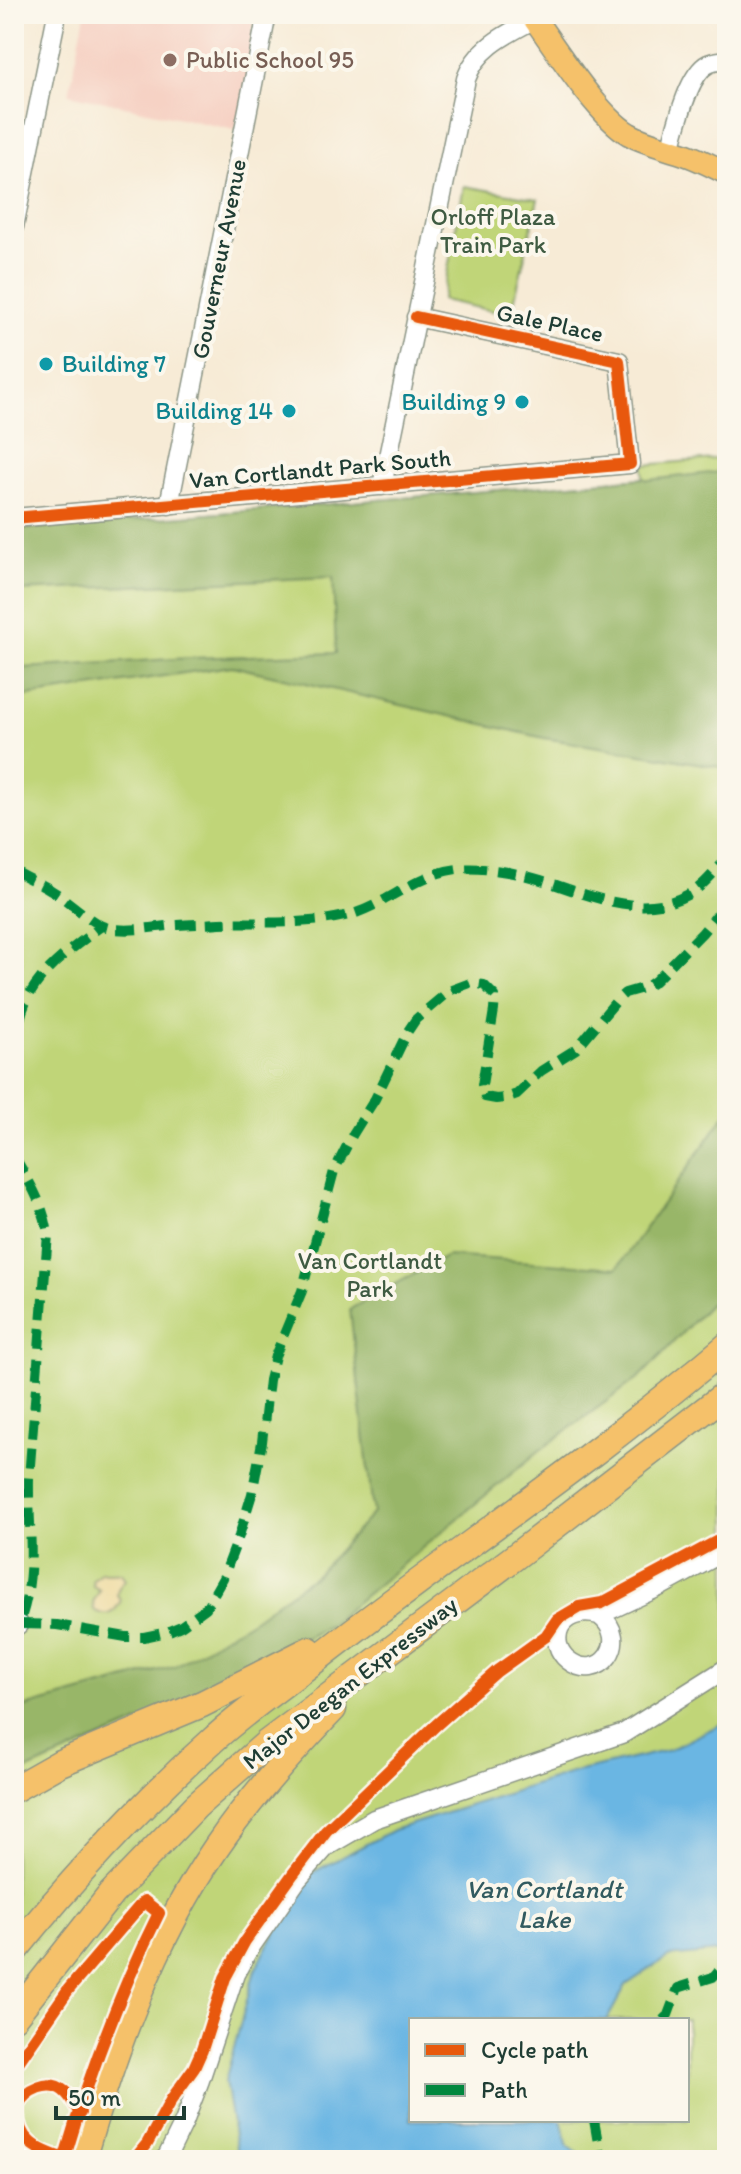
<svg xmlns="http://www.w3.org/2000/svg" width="741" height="2174" font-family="Itim,sans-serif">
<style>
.built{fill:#f6d2c4}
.green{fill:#c0d578;stroke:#708956;stroke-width:2;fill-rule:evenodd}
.forest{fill:#98b668;stroke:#5c7a4e;stroke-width:2;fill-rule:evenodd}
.sand{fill:#eeda9e;stroke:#868c69;stroke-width:2}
.water{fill:#6ab6e3;stroke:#447a8c;stroke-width:2}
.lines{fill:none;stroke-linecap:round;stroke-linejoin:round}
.minor-casing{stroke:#8b9485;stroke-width:21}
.major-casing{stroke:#8b9485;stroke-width:25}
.highway-casing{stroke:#8b9485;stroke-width:29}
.minor{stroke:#fff;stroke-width:18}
.major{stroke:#f5c16b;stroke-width:22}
.highway{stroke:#f5c16b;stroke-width:26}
.quiet{stroke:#00873e;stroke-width:10;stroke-dasharray:20 10;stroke-linecap:butt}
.cycleway-casing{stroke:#fbf7ec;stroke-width:17}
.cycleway{stroke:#e8590c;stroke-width:12}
.education-dot{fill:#8d6e63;stroke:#fbf7ec;stroke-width:3}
.culture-dot{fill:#0f9aa8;stroke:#fbf7ec;stroke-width:3}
.labels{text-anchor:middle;stroke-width:8;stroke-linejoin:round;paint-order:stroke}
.education-label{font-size:24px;fill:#785e54;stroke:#fbf7ec;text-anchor:start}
.park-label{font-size:24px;fill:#3f5b42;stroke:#fbf7ec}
.street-label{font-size:24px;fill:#1f3d34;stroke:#fbf7ec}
.culture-label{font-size:24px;fill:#0d838f;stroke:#fbf7ec;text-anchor:end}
.water-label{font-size:26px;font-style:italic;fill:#325b60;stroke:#fbf7ec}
</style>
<rect width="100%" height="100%" fill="#fbf7ec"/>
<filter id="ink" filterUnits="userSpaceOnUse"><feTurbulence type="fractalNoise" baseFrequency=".0125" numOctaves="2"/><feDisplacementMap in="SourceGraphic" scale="16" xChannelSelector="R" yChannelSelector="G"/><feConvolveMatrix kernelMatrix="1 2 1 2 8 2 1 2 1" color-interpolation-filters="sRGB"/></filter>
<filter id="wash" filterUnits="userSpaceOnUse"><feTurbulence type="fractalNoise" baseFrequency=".006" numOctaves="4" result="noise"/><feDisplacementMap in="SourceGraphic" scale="32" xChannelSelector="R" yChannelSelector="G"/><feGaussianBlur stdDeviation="1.8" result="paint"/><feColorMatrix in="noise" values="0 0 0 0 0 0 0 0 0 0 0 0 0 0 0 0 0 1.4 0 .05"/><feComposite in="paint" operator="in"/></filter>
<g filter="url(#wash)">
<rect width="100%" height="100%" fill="#f7ebd6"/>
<path class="built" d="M85,14H255L245,98L235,130L69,94Z"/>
<path class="green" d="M464,186L538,199L511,315L442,300Z
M727,458V2160H14V530L643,478V465ZM411,2020H687V2120H411Z"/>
<path class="forest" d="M727,471V768L544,738L232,666L14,698V530L644,478L648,480ZM333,577L336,653L189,658L23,668L18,597L20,591Z
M727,1112V1286L641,1376L539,1451L328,1626L183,1703L14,1776V1710L175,1666L254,1619L318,1573L373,1513L350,1309L447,1256L617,1268Z"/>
<path class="sand" d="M101,1572C107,1574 114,1572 121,1573L125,1580L118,1589L117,1595L121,1600C115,1613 107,1619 94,1610L93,1602L100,1590L93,1586L92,1581Z"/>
<path class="water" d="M727,1721V1948L719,1952L668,1957L626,1985L607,2020H411V2120H561L568,2146L587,2160H238L225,2081L255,1970L306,1876L393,1830L571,1773L669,1750Z"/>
</g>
<g filter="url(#ink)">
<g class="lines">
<defs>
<path id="minor" d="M670,150C676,128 688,74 708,64C714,61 721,61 727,60
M14,227L57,14
M382,486L466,79C478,44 514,31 544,14
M169,505L267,14
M14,518L630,464L619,361L416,317
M599,1615C633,1640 599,1685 568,1660C563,1656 560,1652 558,1645C553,1619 577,1609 599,1615L661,1586L727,1550
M14,1628L19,1624
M14,2140L26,2155L34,2160
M163,2160L167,2157L184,2122L200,2080L235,1974L247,1952L297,1880L326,1847L374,1819L624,1733L727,1668"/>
<path id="major" d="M531,14C554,46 597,115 629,134C647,144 668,148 687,155C701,160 714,167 727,173"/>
<path id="highway" d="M14,1789L60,1763L202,1704L309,1650
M14,1951C75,1876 140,1805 213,1740C246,1710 283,1685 318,1658C453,1553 597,1457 727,1346
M14,2017L112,1893L196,1806L267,1743L512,1559L727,1393
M82,2160C113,2053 152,1941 216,1848C250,1798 291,1753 333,1709"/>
</defs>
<use href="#minor" class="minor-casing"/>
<use href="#major" class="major-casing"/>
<use href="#highway" class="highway-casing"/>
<use href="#minor" class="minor"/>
<use href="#major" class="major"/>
<use href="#highway" class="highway"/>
<path class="quiet" d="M14,870C25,878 39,882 51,890C68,900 83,916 100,925C122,935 155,926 178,925C192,924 206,924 220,923C264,921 310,926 353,914C390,902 417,874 457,869C485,867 515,872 541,880C586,894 641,920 687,895C704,887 714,871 727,859
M14,1051C17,1035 19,1017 26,1002C40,969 75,947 101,926
M14,1156C29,1181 44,1205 48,1234L29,1478C28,1531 38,1572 19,1624L57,1625L126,1637H144L167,1632L181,1626L206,1608L223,1578L239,1536L252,1494L262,1442L269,1380L275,1356L302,1291L334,1171L353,1134L375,1099L408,1031L416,1019L449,991L470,983L484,985L495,996L494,1010L482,1085L485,1097L496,1099L506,1098L517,1094L541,1071L576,1049L617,1000L625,993L646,987L655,981L702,933L727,903
M663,2020L668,2015L678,1988L713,1977L727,1961
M594,2120L601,2160"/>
<defs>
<path id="cycleway" d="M14,518L630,464L619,361L416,317
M14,2068L68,1990L144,1901L159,1913C119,1993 89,2075 64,2160
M68,2160C38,2151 14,2141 18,2105C26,2090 49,2078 64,2091C71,2096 75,2106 80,2113
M134,2160L147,2144L171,2100L194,2068L202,2050L225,1978L245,1941L293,1874L326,1831L435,1726L497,1671L546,1636L557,1620L579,1607L602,1603L727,1536"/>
</defs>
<use href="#cycleway" class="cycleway-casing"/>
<use href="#cycleway" class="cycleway"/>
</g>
</g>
<circle class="education-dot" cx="170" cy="60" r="8"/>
<g class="culture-dot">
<circle cx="46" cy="364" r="8"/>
<circle cx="522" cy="402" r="8"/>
<circle cx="289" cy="411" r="8"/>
</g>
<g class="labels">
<g class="education-label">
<text x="186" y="68">Public School 95</text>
</g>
<g class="park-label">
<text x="493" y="225">Orloff Plaza<tspan x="493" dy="28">Train Park</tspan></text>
<text x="370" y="1269">Van Cortlandt<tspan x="370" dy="28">Park</tspan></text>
</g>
<g class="street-label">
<text transform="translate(219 259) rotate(-79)" y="8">Gouverneur Avenue</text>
<text transform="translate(550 323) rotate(12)" y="8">Gale Place</text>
<text transform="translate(320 469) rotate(-5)" y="8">Van Cortlandt Park South</text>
<text transform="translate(350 1683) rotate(-38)" y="8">Major Deegan Expressway</text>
</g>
<g class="culture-label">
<text x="62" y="372" text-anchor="start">Building 7</text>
<text x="506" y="410">Building 9</text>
<text x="273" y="419">Building 14</text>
</g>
<g class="water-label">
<text x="544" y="1898">Van Cortlandt<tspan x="544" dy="30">Lake</tspan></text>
</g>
</g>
<rect width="741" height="2174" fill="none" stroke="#fbf7ec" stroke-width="48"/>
<rect x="409" y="2018" width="280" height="104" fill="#fbf7ec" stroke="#a3ada2" stroke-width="2"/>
<rect x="425" y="2044" width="40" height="12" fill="#e8590c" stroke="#a3ada2" stroke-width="2"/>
<text x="481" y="2058" font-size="24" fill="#1f3d34">Cycle path</text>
<rect x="425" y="2084" width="40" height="12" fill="#00873e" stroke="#a3ada2" stroke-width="2"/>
<text x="481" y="2098" font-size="24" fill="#1f3d34">Path</text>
<path d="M56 2106v12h128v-12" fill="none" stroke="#1f3d34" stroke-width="4"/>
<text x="68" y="2106" font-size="24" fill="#1f3d34" stroke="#fbf7ec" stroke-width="6" paint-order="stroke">50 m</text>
</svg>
